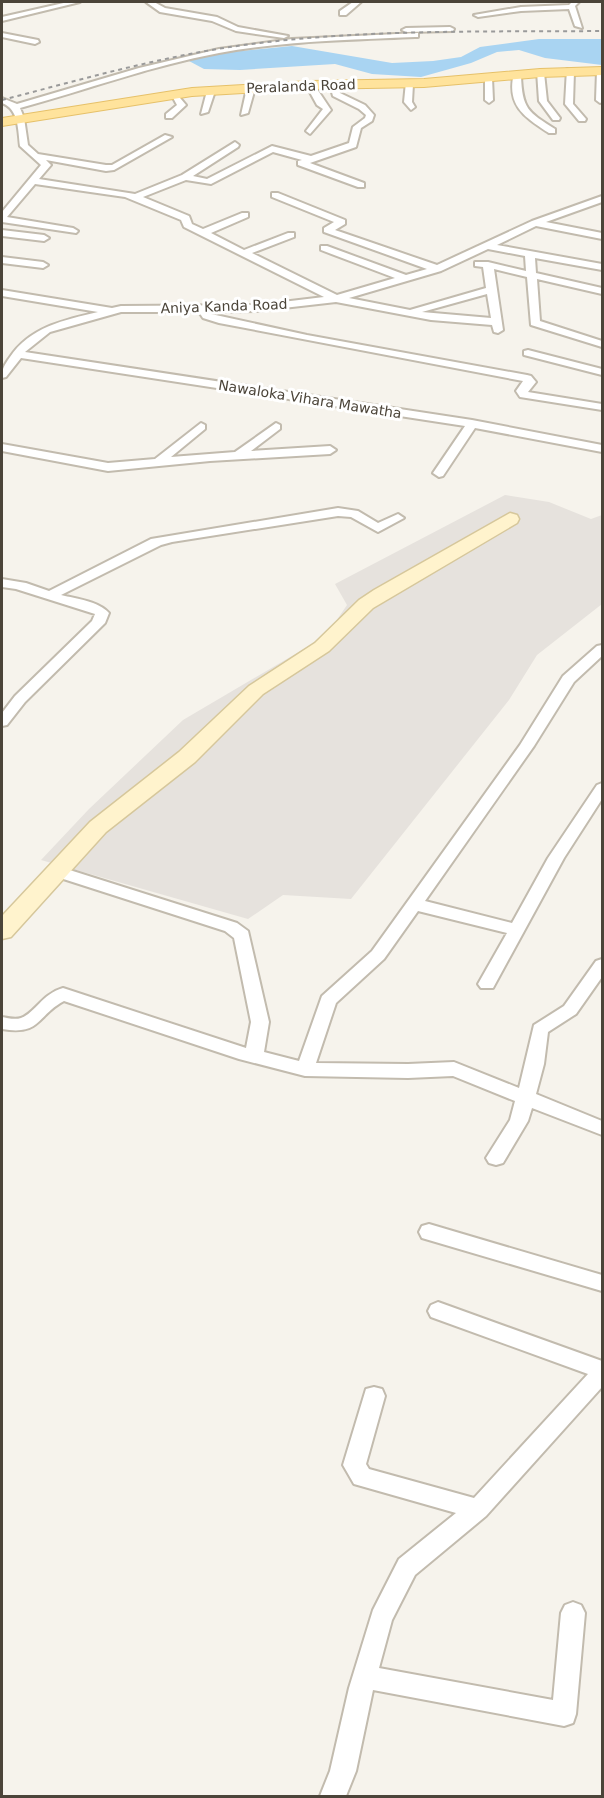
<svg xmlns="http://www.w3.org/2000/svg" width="604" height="1798" font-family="'DejaVu Sans',sans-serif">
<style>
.industrial{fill:#e6e2dd}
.water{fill:#a9d4f2}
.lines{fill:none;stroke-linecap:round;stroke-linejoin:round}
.street-casing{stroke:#c2bbae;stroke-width:4}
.secondary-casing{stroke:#d6c79b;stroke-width:3}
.primary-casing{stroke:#e6c16a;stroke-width:2}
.street{fill:#fff;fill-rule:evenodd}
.secondary{fill:#fff3cd;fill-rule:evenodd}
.primary{fill:#ffe39c;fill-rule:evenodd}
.rail{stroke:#9a9a9a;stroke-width:2;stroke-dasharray:4 4;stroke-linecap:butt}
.labels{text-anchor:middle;stroke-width:6;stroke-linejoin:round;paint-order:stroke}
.far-street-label{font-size:14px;fill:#4b4439;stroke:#fff}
</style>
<rect width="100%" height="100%" fill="#f6f3ec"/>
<path class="industrial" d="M505,495L549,502L591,519L602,515V604L537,655L509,700L351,899L283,895L248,919L41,860L89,809L183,720L326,636L347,605L335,584Z"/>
<path class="water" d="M539,39H602V65L545,58L519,50L497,52L471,63L421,77L372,74L335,64L240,70L204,69L189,61L221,53L292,46L392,63L433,61L461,57L480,47Z"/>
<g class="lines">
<defs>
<path id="street" d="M68,2H80L2,21V17Z
M146,2H154L165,8L217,17L238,27L288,36L284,38L236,31L212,21L160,12Z
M353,2H361L346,15H340V11Z
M572,2H579L575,6L582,28L575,26L569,9L521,11L478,17L474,15L521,7L569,5Z
M450,27L454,29L453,31L406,32L402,30L406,28Z
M2,33L38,40L39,42L35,44L2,37Z
M418,33V37H415C349,40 283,41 219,53C151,66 86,90 20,108L24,118L28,145L38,154L106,165H112L165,135L172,137L114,170L106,171L46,160L51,165L39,179L135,194L182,175L235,142L239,145L238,147L193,176L207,179L272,146L311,156L349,143L353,127L365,118L366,115L359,109L333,96L330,85L337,83L340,93L365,105L374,115L372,121L361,128L356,147L310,163L364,183V187H358L298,165V161L302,160L273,152L211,184L186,180L143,197L189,216L192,224L203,229L242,213H248V217L211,233L244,250L288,233H294V237L252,253L337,295L395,278L321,250V246H327L406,275L427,269L324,232V228L334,222L272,197V193H278L345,220V224L335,230L437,265L532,221L602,196V202L546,222L602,233V239L536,226L497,245L602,264V270L535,258L536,273L602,288V294L537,279L540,321L602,341V347L531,325L527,277L494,269L503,330L498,333L494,332L492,325L431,320L336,302L257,311L209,312L211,314L307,335L527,375L531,376L536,382L528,392L602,404V410L520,397L516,391L523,381L219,323L203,318L199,312H121L50,332L25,352L472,420L602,445V452L475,428L443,476L439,477L433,473L465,426L21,358L6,377L2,378C2,368 4,366 10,357C30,327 64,320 98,312L2,296V290L112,308L121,306L257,305L324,297L184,227L181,220L125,197L35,184L7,217L73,228L78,231L76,233L2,222V212L41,165L20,146C18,130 19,109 2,103V98L17,104L139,68L219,49L292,39ZM488,249L525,256L526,271L488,262H475V266L483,267L486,288L410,310L349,298L441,271ZM487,294L491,318L422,312Z
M567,69L574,71L573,104L586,119L585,121H579L565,104Z
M601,69L602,102L600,103L596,100L597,71Z
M537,71L544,73L547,101L560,118L559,120H553L539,101Z
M514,73L521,75C522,109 528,112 555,129V133H549C525,117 506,106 514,73Z
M485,76L492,78L493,100L489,103L485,100Z
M406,82L413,84L412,102L415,107L411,110L404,102Z
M310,83H313L331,110L310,134L306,131L323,109L317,105L306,85Z
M251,86L255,88L248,113L241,115L247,88Z
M211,89L215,91L208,112L201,114L207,91Z
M175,92L186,105L172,118H166V114L177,105L171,94Z
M2,230L44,235L49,238L44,241L2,236Z
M2,257L43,262L48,265L43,268L2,263Z
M528,350L602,369V375L524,355V351Z
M201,423L205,425V429L171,457L235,452L276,423L280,425V429L251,451L330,446L336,450L330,454L210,461L108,471L2,451V444L108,463L155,459Z
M338,508L358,511L378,523L398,514L404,518L378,532L351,517L338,516L172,542L161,545L61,595C77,599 98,601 109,613L105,623L25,702L7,725L2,726V713L15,696L92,621L95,614L16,589L2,587V579L26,583L49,591L151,539Z
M602,645V656L574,682L534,746L425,901L512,923L548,858L597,785L602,783V799L564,858L493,988H481L478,984L507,933L418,911L384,959L336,1003L316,1063L408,1064L454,1062L519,1088L534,1025L564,1006L596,961L602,959V977L576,1014L548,1032L544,1064L536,1094L602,1121V1135L532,1108L528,1121L503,1163L496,1165L489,1163L486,1158L510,1120L515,1101L453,1076L408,1078L305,1076L239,1059L64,1001C37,1015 41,1036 2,1029V1017C7,1018 15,1020 21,1018C35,1013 42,994 63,988L246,1048L251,1022L234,938L225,931L51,875L49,871L51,867L57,866L237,923L248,931L269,1022L264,1052L299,1061L322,996L372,951L520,745L563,676L597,646Z
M429,1224L602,1275V1291L422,1238L419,1232L422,1226Z
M438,1302L602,1361V1387L486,1516L415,1575L392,1620L379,1668L553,1700L561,1613L565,1605L573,1602L581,1605L585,1613L576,1714L573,1723L564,1726L373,1690L356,1771L346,1796H320L330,1771L349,1688L373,1610L399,1559L456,1513L354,1484L343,1465L366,1389L374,1387L382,1389L385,1396L366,1464L369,1469L474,1498L588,1374L431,1317L428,1311L431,1305Z"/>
<path id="secondary" d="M510,513L517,515L519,519L517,523L373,608L329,651L263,694L195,762L106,832L11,937L2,939V916L90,822L179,752L249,686L315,643L359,600L374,590Z"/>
<path id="primary" d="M602,67V75L540,77L424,87L310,89L192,96L2,126V118L192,88L310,81L424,79L540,69Z"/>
</defs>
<use href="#street" class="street-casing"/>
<use href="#secondary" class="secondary-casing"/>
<use href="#primary" class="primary-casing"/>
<use href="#street" class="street"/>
<use href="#secondary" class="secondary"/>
<use href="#primary" class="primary"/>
<path class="rail" d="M2,100C87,78 173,53 260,43C374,29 488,32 602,31"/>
</g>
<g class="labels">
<g class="far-street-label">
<text transform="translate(301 86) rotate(-2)" y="5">Peralanda Road</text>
<text transform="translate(224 306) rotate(-2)" y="5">Aniya Kanda Road</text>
<text transform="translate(310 399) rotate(9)" y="5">Nawaloka Vihara Mawatha</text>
</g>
</g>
<rect width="604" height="1798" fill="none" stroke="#4b4439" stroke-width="6"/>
</svg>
